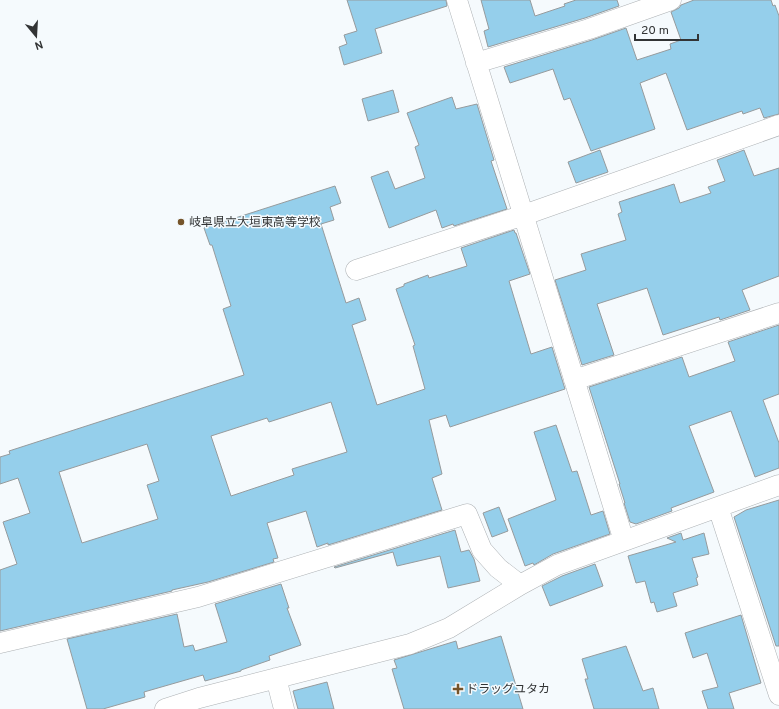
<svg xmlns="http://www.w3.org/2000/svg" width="779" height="709" font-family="Overpass,'Noto Sans JP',sans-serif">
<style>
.building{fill:#95cfeb;stroke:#969b9d;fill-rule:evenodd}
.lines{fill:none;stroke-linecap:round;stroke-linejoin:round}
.minor-casing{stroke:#adb1b4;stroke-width:21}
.minor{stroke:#fff;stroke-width:20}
.poi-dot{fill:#75542a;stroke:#f5fafd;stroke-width:1.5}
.labels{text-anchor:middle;stroke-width:3;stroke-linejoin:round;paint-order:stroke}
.poi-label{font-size:12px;fill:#323435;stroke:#f5fafd;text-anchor:start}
</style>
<rect width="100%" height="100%" fill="#f5fafd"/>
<path class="building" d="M347,0H446L447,6L375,29L382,53L344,65L339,47L347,44L344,35L357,31Z
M481,0H530L535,16L565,6L564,4L576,0H617L619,6L585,18L488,47L484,31L489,29Z
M694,0H771L773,6L775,5L779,16V114L764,118L760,108L743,114L742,111L687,130L666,73L640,83L655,129L591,151L570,98L564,100L553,69L510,83L504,67L592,40L626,28L637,60L671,49L670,44L681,40L671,12L679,8L681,5Z
M393,90L399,112L368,121L362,99Z
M452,97L456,109L477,104L494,160L491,161L507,209L454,226L453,224L442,228L436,210L389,228L371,177L388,171L395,189L425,178L415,147L419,145L407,113Z
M600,150L608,172L576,183L568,162Z
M744,150L754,176L779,168V276L742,290L750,310L720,320L719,317L663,335L647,288L597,304L614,355L582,365L555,280L586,270L581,254L626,240L618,214L622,212L619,202L674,184L680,203L711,193L708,187L725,181L717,160Z
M335,186L341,203L330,207L334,220L321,224L346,303L359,298L366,320L352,325L377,405L425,389L413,346L415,345L396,289L404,286V284L428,275L429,278L467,266L461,248L514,230L515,233H516L530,274L509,281L531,354L552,347L565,389L450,427L446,415L429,420L442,474L432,478L442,510L328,545V543L317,547L306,511L267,523L278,558L273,559L274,562L208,582L172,590V591L0,631V570L17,564L3,522L30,513L18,478L0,484V457L10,454L9,451L244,375L223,309L231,306L212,245H210L204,228ZM331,402L347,452L292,469L294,475L231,496L211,436L267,418L269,422ZM147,444L159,481L147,485L158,519L82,543L59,472Z
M779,325V394L763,400L779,443V468L755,477L731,411L689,426L714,492L671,508L672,511L636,524L630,522L624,503H625L619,484H620L589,387L682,357L689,377L735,361L728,342Z
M556,425L572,472L577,471L591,515L603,511L610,534L553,554L534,565L533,563L525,566L508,519L556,500L534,432Z
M779,500V646H776L734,517L746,510Z
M499,507L508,531L492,537L483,513Z
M455,530L461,552L469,550L474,559L480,581L448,588L440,556L397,566L393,552L335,568L334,567Z
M681,533L683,540L704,533L709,554L692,558L698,577L696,578L698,585L673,593L677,606L657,612L654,602L651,603L645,581L636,583L628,556L676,542L667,538Z
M595,564L603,586L550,606L542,586L562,576Z
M281,584L289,608H287L301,645L269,656L270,660L241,670V671L205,681L203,675L144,692L145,697L103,709H87L67,639L177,614L184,647L193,645L195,651L227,642L215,604Z
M741,615L761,683L729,693L734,709H708L702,691L718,687L707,653L693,658L685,633Z
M501,636L523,709H404L392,669L397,668L394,660L456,641L458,649Z
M626,646L643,691L653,688L659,709H594L585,679H588L582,659Z
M327,682L334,709H298L293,691Z"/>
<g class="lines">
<defs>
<path id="minor" d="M457,0L624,541
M476,63L589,29L671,0
M356,270L524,215L779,125
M574,380L779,313
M718,507L779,695
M0,643L198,597L467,514L482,550L498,568L520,585
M276,678L284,709
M165,709L199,698L410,644L449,628L520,585L557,565L779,485"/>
</defs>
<use href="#minor" class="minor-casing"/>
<use href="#minor" class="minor"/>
</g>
<g class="poi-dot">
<circle cx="181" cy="222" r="4"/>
<path d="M456 683h4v4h4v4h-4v4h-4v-4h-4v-4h4z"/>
</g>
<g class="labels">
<g class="poi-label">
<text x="189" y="226">岐阜県立大垣東高等学校</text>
<text x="466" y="693">ドラッグユタカ</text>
</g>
</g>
<g transform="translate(36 36) rotate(162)" stroke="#f5fafd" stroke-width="3" paint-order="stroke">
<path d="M0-3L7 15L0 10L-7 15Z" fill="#323435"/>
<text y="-6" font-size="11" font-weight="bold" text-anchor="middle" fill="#323435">N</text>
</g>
<path d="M635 34v6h63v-6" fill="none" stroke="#323435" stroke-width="2"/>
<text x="641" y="34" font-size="12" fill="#323435" stroke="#f5fafd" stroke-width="3" paint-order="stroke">20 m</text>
</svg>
